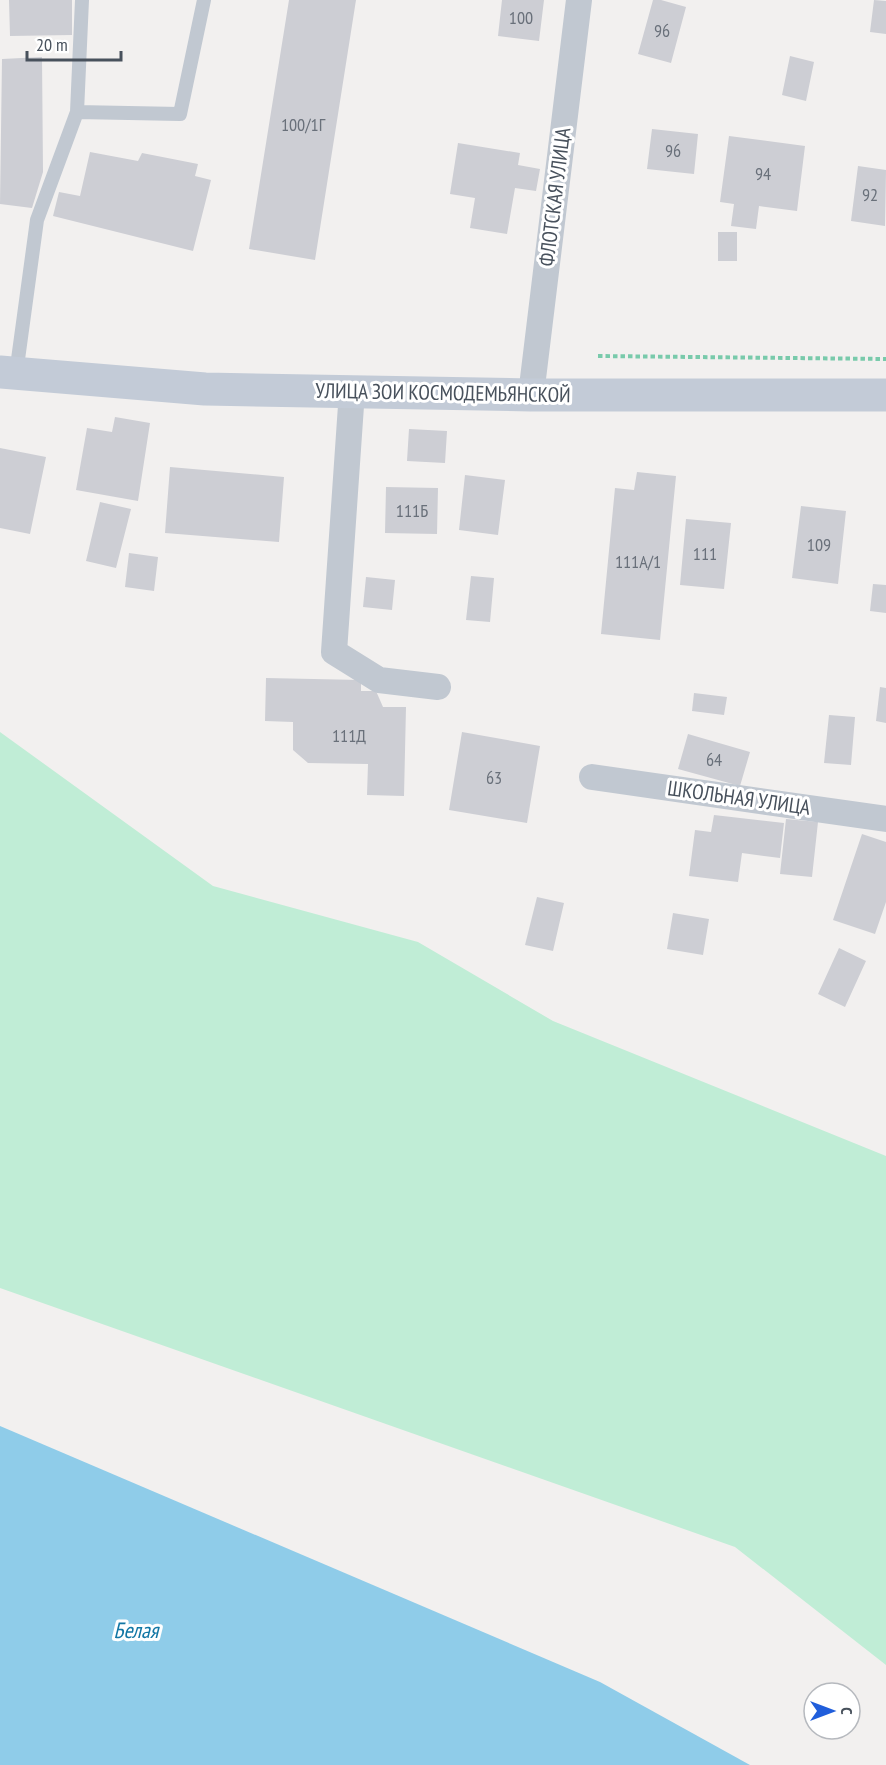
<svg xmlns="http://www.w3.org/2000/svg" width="886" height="1765" font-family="'PT Sans Narrow',sans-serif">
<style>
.green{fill:#c0edd6}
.water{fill:#8fcce9}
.building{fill:#cdced4}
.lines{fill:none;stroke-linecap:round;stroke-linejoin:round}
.path{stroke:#79caab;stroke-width:4;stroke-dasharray:4.5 3;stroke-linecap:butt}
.lane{stroke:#c1c8d1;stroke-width:14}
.street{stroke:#c1c8d1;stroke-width:26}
.secondary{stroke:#c3cbd7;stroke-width:33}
.labels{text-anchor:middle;stroke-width:6;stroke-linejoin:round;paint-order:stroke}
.number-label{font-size:18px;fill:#69707a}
.street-label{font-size:21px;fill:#48515c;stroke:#fff}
.water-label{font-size:22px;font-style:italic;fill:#1277a5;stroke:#fff}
</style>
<rect width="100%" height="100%" fill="#f2f0ef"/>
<path class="green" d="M0,732L213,886L418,942L553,1021L886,1156V1665L735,1547L0,1288Z"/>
<path class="water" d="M0,1426L600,1682L750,1765H0Z"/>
<path class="building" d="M9,0H72V35L10,36Z
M289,0H356L315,260L249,249Z
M502,0H544L539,41L498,36Z
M653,0H661L686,7L671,63L638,54Z
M874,0L886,1V34L870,32Z
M790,56L814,62L806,101L782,95Z
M42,57L43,172L32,208L0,204L2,59Z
M652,129L698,134L694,174L647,169Z
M729,136L805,146L797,211L759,206L756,229L731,226L734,204L720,202Z
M458,143L520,153L518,165L540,169L536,191L515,188L507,234L470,228L475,198L450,194Z
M90,152L138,161L142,153L198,164L195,176L211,180L193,251L53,216L59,192L80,196Z
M858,166L886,170L885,226L851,221Z
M718,232H737V261H718Z
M115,417L150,423L138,501L76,490L87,428L112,432Z
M409,429L447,431L445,463L407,461Z
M0,448L46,457L30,534L0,528Z
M170,467L284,477L279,542L165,533Z
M637,472L676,476L660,640L601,634L615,488L634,490Z
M465,475L505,480L498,535L459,530Z
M386,487L438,488L437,534L385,533Z
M100,502L131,509L116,568L86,561Z
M801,506L846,511L838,584L792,578Z
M686,519L731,523L724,589L680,585Z
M129,553L158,557L154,591L125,587Z
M471,576L494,578L490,622L466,620Z
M366,577L395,580L392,610L363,607Z
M873,584L886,585V613L870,611Z
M266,678L361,680V691H376L383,707H406L404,796L367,795L368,764L308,763L293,750V722L265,721Z
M880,687L886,688V723L876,721Z
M694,693L727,697L724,715L692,711Z
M829,715L855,717L851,765L824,763Z
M462,732L540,746L527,823L449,810Z
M688,734L750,752L740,786L678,769Z
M714,815L784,823L780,858L742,853L738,882L689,876L695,830L711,832Z
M786,819L818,822L812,877L780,874Z
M862,834L886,842V902L875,934L833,920Z
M537,897L564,903L553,951L525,945Z
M673,913L709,919L703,955L667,949Z
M839,948L866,961L845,1007L818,994Z"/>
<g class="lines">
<path class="path" d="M598,356L886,359"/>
<path class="lane" d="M77,112L180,114L204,0
M16,374L37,220L77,112L82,0"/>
<path class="street" d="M352,391L334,652L379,680L438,687
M531,395L579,0
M592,777L886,819"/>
<path class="secondary" d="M0,372L205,389L531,395H886"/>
</g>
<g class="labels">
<g class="number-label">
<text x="521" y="24">100</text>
<text x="662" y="37">96</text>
<text x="303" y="131">100/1Г</text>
<text x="673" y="157">96</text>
<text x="763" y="180">94</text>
<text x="870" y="201">92</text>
<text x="412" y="517">111Б</text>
<text x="819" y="551">109</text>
<text x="705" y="560">111</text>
<text x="638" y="568">111А/1</text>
<text x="349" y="742">111Д</text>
<text x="714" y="766">64</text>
<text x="494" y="784">63</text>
</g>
<g class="street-label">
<text transform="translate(555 197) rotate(-83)" y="7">ФЛОТСКАЯ УЛИЦА</text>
<text transform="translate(443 393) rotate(1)" y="7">УЛИЦА ЗОИ КОСМОДЕМЬЯНСКОЙ</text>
<text transform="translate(739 798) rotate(8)" y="7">ШКОЛЬНАЯ УЛИЦА</text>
</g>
<g class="water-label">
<text x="136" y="1638">Белая</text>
</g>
</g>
<g transform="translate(832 1711) rotate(90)"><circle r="28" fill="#ffffff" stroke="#b6b9be" stroke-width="1.5"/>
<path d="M0-4.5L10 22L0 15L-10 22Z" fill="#205edb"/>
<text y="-9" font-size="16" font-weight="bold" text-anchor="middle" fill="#48515c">С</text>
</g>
<path d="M27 51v9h94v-9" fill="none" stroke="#48515c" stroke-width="3"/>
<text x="36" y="51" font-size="18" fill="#48515c" stroke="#ffffff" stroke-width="4.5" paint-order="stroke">20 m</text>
</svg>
